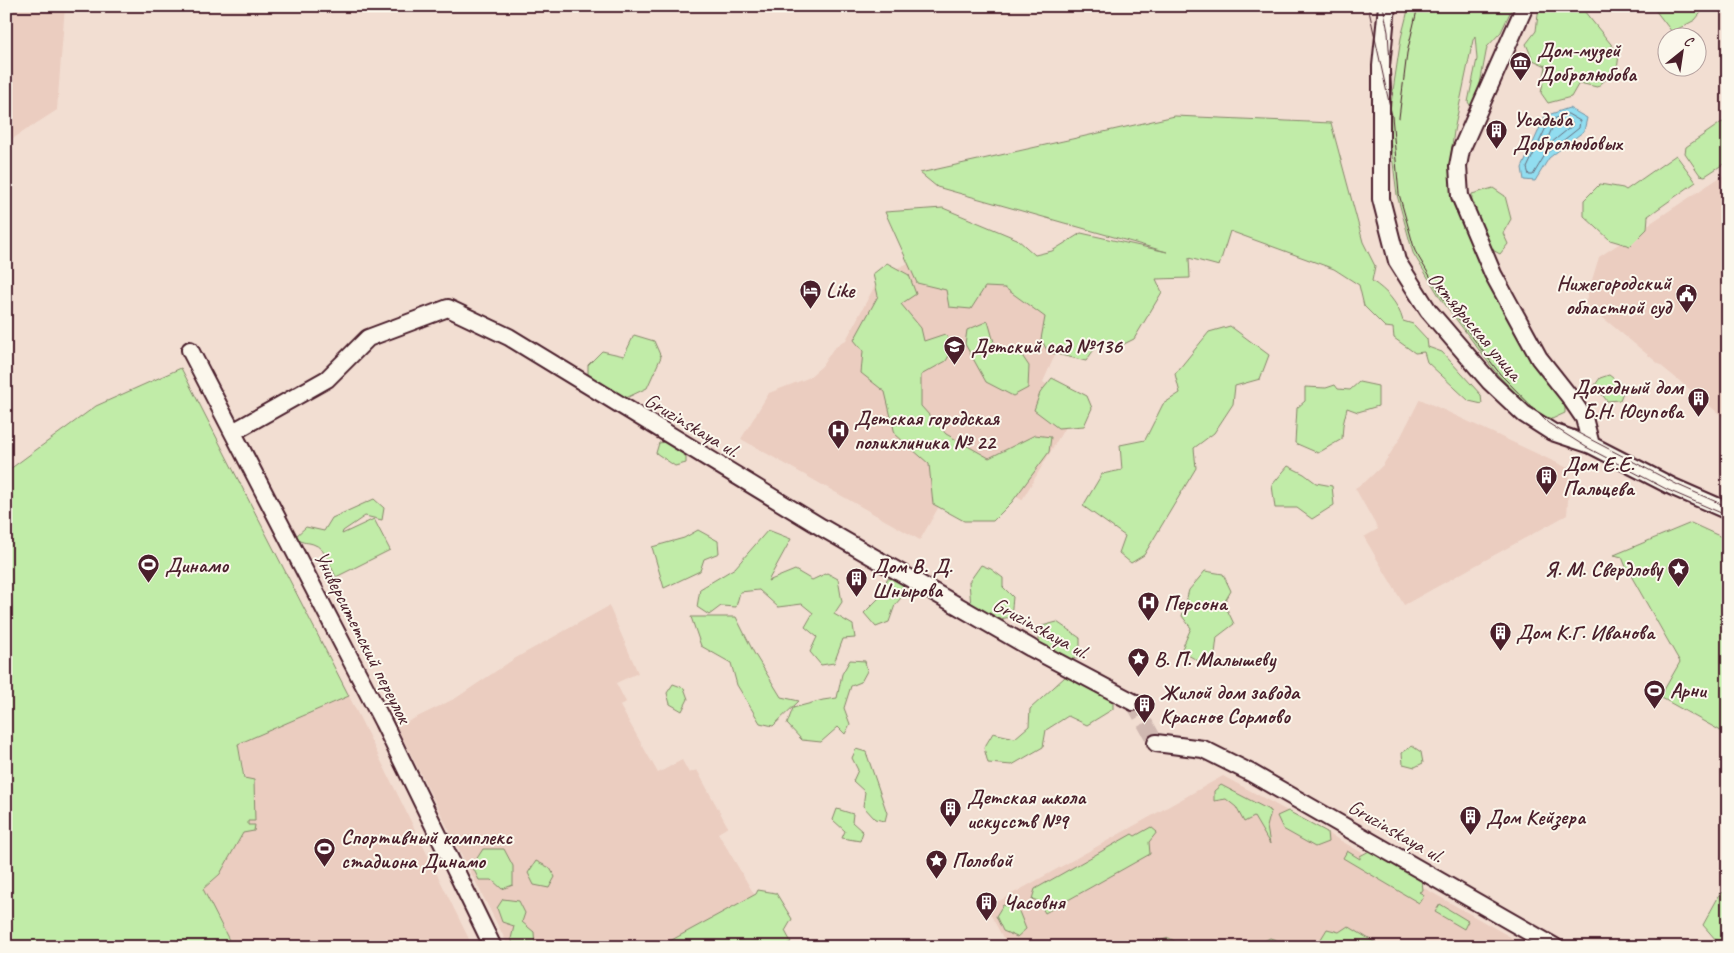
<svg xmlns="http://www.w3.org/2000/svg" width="1734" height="953" font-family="Caveat,sans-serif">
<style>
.built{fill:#ebcdc0}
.green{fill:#c1eca8;stroke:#86866a}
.water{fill:#91ddf0;stroke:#7591a1}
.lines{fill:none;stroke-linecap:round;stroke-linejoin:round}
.shore{stroke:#666b7a;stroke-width:1}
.minor-tunnel{stroke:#d0b8b1;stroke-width:16;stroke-dasharray:16 8;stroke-linecap:butt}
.minor-casing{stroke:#4a1f2b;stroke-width:20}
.minor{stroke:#fbf7ec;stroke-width:16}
.tram{stroke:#4a1f2b;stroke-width:1}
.labels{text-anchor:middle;stroke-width:4;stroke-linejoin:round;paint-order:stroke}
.poi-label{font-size:21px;font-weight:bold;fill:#4a1f2b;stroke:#fbf7ec;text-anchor:start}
.street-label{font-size:21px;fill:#4a1f2b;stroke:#fbf7ec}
</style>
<rect width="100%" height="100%" fill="#f2ded2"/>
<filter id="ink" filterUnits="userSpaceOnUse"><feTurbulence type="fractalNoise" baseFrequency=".02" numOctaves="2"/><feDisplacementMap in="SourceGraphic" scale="10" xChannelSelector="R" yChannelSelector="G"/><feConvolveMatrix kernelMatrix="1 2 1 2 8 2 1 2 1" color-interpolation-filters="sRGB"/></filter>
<g filter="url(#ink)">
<path class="built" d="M6,6H65L57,110L6,143Z
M1728,172V421L1585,303L1599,257Z
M948,245L1070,321L1043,382L1078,405L1022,500L992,483L955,478L920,540L741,439L769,393L808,378L822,366L833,349L846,340L880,276Z
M1420,399L1570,469L1567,515L1404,605L1364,537L1378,529L1355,488L1365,482L1383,465L1399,440Z
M609,606L638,673L616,683L626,702L620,706L658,773L682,760L689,773L697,770L728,827L718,833L754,894L764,896L791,942L782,947H509L453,838L397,727L456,698L514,659Z
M349,696L468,937L473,947H226L231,944L203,889L220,874L243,832L254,831L248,826V821H255L238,744Z
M1223,776L1306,821L1528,947H1008L987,908Z"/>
<path class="green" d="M1409,6H1513L1501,32L1487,47L1477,100L1472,108L1468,102L1477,59L1475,36L1473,40L1454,131L1450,162L1454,204L1486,272L1565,400V413L1552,419L1544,416L1529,407L1497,374L1441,299L1413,253L1397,195L1388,123L1401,38Z
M1539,6H1580L1619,54L1617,70L1597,87L1579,83L1571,97L1548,103L1541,93L1546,66L1533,60L1526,44L1536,31Z
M1652,6H1703L1704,9L1695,20L1672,32Z
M1175,116L1331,123L1363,242L1375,266L1372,281C1387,291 1398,303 1403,321L1413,324L1427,339L1428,347L1442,352L1481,395L1482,404L1469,401L1427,362L1424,352L1415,353L1394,338L1393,328L1385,327L1364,306L1359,285L1334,269L1230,231L1219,266L1189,258L1190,278L1156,279L1162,292L1134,339L1118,347L1100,341L1086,361L1048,352L1041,339L1045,317L1005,288L985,287L971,309L949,307L946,290L917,283L885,212L943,208L1017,239L1035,255L1052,251L1081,233L1167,252L937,187L920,173Z
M1722,122L1728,125V161L1705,176L1700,175L1685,153L1686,147Z
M1676,155L1696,182L1648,216L1647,229L1630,246L1610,240L1584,216V200L1600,184L1623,188L1626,190Z
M1493,188L1505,196L1511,219L1503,233L1508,244L1500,254L1487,247L1471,222L1472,194Z
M887,263L909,275L916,294L901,304L921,328L924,341L945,334L954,347L946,361L921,375V406L946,434L989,458L1035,435L1051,437L1049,452L1012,502L993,521H964L933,504L929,464L895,434L885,392L861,373L863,351L854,340L878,296L873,274Z
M988,321L995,346L1009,355L1021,354L1029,366L1028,388L1013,396L986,382L965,344L967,330Z
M1230,326L1269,355L1260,379L1235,386L1233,404L1214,433L1194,448L1196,468L1144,555L1131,563L1119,553L1125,536L1083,506L1102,474L1122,470L1120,445L1145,440L1163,404L1180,393L1175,374L1209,332Z
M634,335L654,341L661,357L647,388L626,398L588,377V365L602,351L624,356Z
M181,368L349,696L238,744L244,778L254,780L255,821H248V825H255L254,831L243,833L220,874L203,889L231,944L226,947H6V472L96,406Z
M1609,375L1625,387L1620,400L1607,401L1595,385L1600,378Z
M1052,378L1087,396L1092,408L1084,426L1058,428L1034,410L1040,393Z
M1359,382L1378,386V406L1358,412L1347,408L1343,425L1342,439L1318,453L1295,443L1297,408L1305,401V387L1326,388L1335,385L1338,389L1350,390Z
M672,441L686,453V463L675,466L656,453L659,443Z
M1288,466L1304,474L1316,483L1332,486L1334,505L1312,519L1297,508H1275L1272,485Z
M374,499L384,508L382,520L365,516L343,531L342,534L374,519L390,550L336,577C330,566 326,548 313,544C304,541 303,545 296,536L306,527L324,531L332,518Z
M1691,523L1728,540V735L1660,697L1680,662L1626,567L1622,557L1614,555Z
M698,530L718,541L719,553L704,559L700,571L664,588L652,547L684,538Z
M768,530L791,539L768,581L795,570L812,580L827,573L838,579L842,602L834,614L853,625L855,638L843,639L834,663L821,665L810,652L817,637L805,627L813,613L802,604L778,607L759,590L740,592L736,607L721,606L709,615L697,607L700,589L735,568Z
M981,565L991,569L1003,578V587L1013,597L1011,617L994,620L971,606L969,582Z
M1205,571L1223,574L1231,591L1224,603L1234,624L1217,637L1215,654L1200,662L1181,651L1191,628L1182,616L1189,590Z
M899,577L906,592L895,605L889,622L876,627L864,613L883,594L887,579Z
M691,617H736L754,653L781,697L799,701L773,726L760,723L737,685L731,663L701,646Z
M1057,622L1080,638V658L1060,661L1038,644L1042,626Z
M850,660L865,661L867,671L861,682L851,686L844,708L850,724L845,734L838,727L821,742L802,740L787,724L793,708L823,700L837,698L842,674Z
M1087,673L1113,688V709L1087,725L1068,716L1046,730L1043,747L1012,765L988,763L984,748L993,733L1015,738L1029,726L1030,709L1066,676Z
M673,684L684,688L688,699L682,711L670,704L667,693Z
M1412,746L1421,752L1423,763L1415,767L1403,764L1402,753Z
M856,749L866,752L887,813L885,821L875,819L863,806L865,792L853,781L858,770L852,758Z
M1221,785L1271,811L1267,827L1270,844L1254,817L1244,822L1236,807L1226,799L1214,801V791Z
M837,809L853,814L852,822L863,832L860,841L842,838L845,831L833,820Z
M1288,811L1327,832L1328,842L1315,847L1283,829L1277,816Z
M1151,827L1157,832L1149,842L1150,854L1045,913L1038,901L1032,899L1035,889L1132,834L1135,836Z
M483,849H504L513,866V885L502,889L492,880H479L472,866Z
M1371,850L1422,881L1423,890L1419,892L1424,895L1419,903L1343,858L1347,851L1360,859V856Z
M536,861L550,868L555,877L549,888L534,885L528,873Z
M758,890L776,893L792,919L785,931L791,942L782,947H659L756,894Z
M1728,890V941L1716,940L1703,925L1720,894Z
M503,899L519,901L525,913L522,922L534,932L535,947H515L511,939L514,926L502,922L497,908Z
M1440,904L1468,921L1464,929L1435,912Z
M1003,905L1018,909L1026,929L1017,937L1003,931L996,916Z
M1348,926L1382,947H1316L1327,929L1339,932Z
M1169,938L1185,947H1143L1144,945Z
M1270,938L1295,946V947H1252Z"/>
<path class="water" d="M1569,108L1587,118L1584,131L1549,158L1535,181L1524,180L1522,168L1545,116Z"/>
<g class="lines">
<path class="shore" d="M1568,114L1580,121L1579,128L1545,155L1533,175H1529L1527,168L1549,121Z
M1567,121L1572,123V126L1551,143L1548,142L1547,140L1553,126Z"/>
<path class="minor-tunnel" d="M1133,702L1156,743"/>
<defs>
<path id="minor" d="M1387,6L1381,66V199L1397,261L1428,310L1490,382L1524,414L1552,432L1591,445L1673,487L1728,511
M1525,6L1461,150L1458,166L1460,196L1493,274L1539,358L1569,396L1584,418L1591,445
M190,350L383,722L493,947
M233,432L327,379L368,338L448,308L509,337L821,527L1031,648L1133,702
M1156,743L1203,749L1251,773L1555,947"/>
</defs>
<use href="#minor" class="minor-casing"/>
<use href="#minor" class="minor"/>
<path class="tram" d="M1368,6L1392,116L1399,194L1415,251L1443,298L1500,374L1548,423L1586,447L1668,490L1728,516
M1383,6L1388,32L1392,95
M1399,118L1407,53L1418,6
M1561,424L1678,485L1728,507"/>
</g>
</g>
<defs>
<symbol id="museum-pin" viewBox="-11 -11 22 30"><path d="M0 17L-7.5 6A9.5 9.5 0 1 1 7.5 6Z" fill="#4a1f2b" stroke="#fbf7ec"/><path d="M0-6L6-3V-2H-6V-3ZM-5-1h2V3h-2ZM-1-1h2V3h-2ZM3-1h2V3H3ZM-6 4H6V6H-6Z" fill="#fff"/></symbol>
<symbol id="building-pin" viewBox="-11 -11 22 30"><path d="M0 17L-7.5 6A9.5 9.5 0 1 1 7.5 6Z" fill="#4a1f2b" stroke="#fbf7ec"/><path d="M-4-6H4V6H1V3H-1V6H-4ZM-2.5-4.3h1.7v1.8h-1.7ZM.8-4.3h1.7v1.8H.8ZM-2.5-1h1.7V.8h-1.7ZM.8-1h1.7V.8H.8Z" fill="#fff"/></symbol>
<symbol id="hotel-pin" viewBox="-11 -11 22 30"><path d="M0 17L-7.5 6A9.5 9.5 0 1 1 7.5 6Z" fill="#4a1f2b" stroke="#fbf7ec"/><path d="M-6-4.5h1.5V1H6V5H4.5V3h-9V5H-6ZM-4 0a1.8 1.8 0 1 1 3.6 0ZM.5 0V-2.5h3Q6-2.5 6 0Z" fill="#fff"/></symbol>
<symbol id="civic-pin" viewBox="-11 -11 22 30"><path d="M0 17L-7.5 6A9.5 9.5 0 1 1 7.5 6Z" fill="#4a1f2b" stroke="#fbf7ec"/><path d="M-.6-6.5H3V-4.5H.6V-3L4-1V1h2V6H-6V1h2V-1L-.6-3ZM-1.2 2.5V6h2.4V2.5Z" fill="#fff"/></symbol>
<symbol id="school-pin" viewBox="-11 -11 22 30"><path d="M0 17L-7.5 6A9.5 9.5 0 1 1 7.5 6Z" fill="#4a1f2b" stroke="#fbf7ec"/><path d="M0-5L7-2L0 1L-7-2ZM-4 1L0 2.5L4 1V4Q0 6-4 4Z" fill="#fff"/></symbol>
<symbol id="hospital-pin" viewBox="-11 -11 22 30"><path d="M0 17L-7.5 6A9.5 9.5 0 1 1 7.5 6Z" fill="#4a1f2b" stroke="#fbf7ec"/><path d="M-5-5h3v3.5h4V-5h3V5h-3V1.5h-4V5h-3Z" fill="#fff"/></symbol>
<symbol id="stadium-pin" viewBox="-11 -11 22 30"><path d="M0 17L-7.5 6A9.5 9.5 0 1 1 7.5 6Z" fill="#4a1f2b" stroke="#fbf7ec"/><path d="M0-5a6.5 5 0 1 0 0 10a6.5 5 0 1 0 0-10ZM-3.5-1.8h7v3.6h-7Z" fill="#fff"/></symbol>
<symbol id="sight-pin" viewBox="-11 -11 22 30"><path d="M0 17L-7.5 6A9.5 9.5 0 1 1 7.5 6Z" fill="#4a1f2b" stroke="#fbf7ec"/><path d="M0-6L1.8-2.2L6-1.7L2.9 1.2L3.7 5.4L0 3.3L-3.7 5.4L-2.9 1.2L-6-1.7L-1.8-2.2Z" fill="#fff"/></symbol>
</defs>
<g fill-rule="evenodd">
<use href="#museum-pin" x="1508" y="50" width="25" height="34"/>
<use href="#building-pin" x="1484" y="118" width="25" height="34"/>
<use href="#hotel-pin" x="798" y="278" width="25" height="34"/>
<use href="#civic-pin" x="1674" y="282" width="25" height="34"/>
<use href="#school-pin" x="942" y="334" width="25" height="34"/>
<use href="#building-pin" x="1686" y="386" width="25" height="34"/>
<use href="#hospital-pin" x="826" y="418" width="25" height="34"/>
<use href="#building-pin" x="1534" y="464" width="25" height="34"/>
<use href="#stadium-pin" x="136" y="552" width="25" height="34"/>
<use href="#sight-pin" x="1666" y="556" width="25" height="34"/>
<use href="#building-pin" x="844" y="566" width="25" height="34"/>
<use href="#hospital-pin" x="1136" y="590" width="25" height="34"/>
<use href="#building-pin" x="1488" y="620" width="25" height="34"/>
<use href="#sight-pin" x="1126" y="646" width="25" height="34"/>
<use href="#stadium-pin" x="1642" y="678" width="25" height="34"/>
<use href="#building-pin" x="1132" y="692" width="25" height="34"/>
<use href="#building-pin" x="938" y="796" width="25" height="34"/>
<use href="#building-pin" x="1458" y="804" width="25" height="34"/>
<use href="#stadium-pin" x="312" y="836" width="25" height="34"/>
<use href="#sight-pin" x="924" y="848" width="25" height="34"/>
<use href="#building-pin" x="974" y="890" width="25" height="34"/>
</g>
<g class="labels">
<g class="poi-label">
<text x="1537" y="57">Дом-музей<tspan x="1537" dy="24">Добролюбова</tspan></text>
<text x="1513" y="126">Усадьба<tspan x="1513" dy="24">Добролюбовых</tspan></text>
<text x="1671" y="290" text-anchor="end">Нижегородский<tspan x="1671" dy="24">областной суд</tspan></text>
<text x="826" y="297">Like</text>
<text x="971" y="353">Детский сад №136</text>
<text x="1683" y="394" text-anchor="end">Доходный дом<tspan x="1683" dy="24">Б.Н. Юсупова</tspan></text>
<text x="854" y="425">Детская городская<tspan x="854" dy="24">поликлиника № 22</tspan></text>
<text x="1563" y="471">Дом Е.Е.<tspan x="1563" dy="24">Пальцева</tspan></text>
<text x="165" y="572">Динамо</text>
<text x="872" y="573">Дом В. Д.<tspan x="872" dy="24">Шнырова</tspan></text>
<text x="1662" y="576" text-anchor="end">Я. М. Свердлову</text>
<text x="1164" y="610">Персона</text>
<text x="1516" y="639">Дом К.Г. Иванова</text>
<text x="1154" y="666">В. П. Малышеву</text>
<text x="1670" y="697">Арни</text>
<text x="1160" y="699">Жилой дом завода<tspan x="1160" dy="24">Красное Сормово</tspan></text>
<text x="967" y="804">Детская школа<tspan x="967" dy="24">искусств №9</tspan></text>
<text x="1486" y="824">Дом Кейзера</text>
<text x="341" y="844">Спортивный комплекс<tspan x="341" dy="24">стадиона Динамо</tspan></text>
<text x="952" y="867">Половой</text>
<text x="1003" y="909">Часовня</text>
</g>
<g class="street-label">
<text transform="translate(1475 326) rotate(50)" y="7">Октябрьская улица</text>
<text transform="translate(692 425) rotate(31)" y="7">Gruzinskaya ul.</text>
<text transform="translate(1041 628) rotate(29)" y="7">Gruzinskaya ul.</text>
<text transform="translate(363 637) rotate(63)" y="7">Университетский переулок</text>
<text transform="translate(1396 831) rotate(30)" y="7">Gruzinskaya ul.</text>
</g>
</g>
<rect width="1734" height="953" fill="none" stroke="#fbf7ec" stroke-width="25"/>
<rect x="12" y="12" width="1709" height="928" fill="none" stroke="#4a1f2b" stroke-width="2" filter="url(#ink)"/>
<g transform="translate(1682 52) rotate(30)"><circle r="24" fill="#fbf7ec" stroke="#b4a19f"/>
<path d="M0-4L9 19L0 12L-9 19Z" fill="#4a1f2b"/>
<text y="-8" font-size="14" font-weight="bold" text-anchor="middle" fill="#4a1f2b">С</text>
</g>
</svg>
